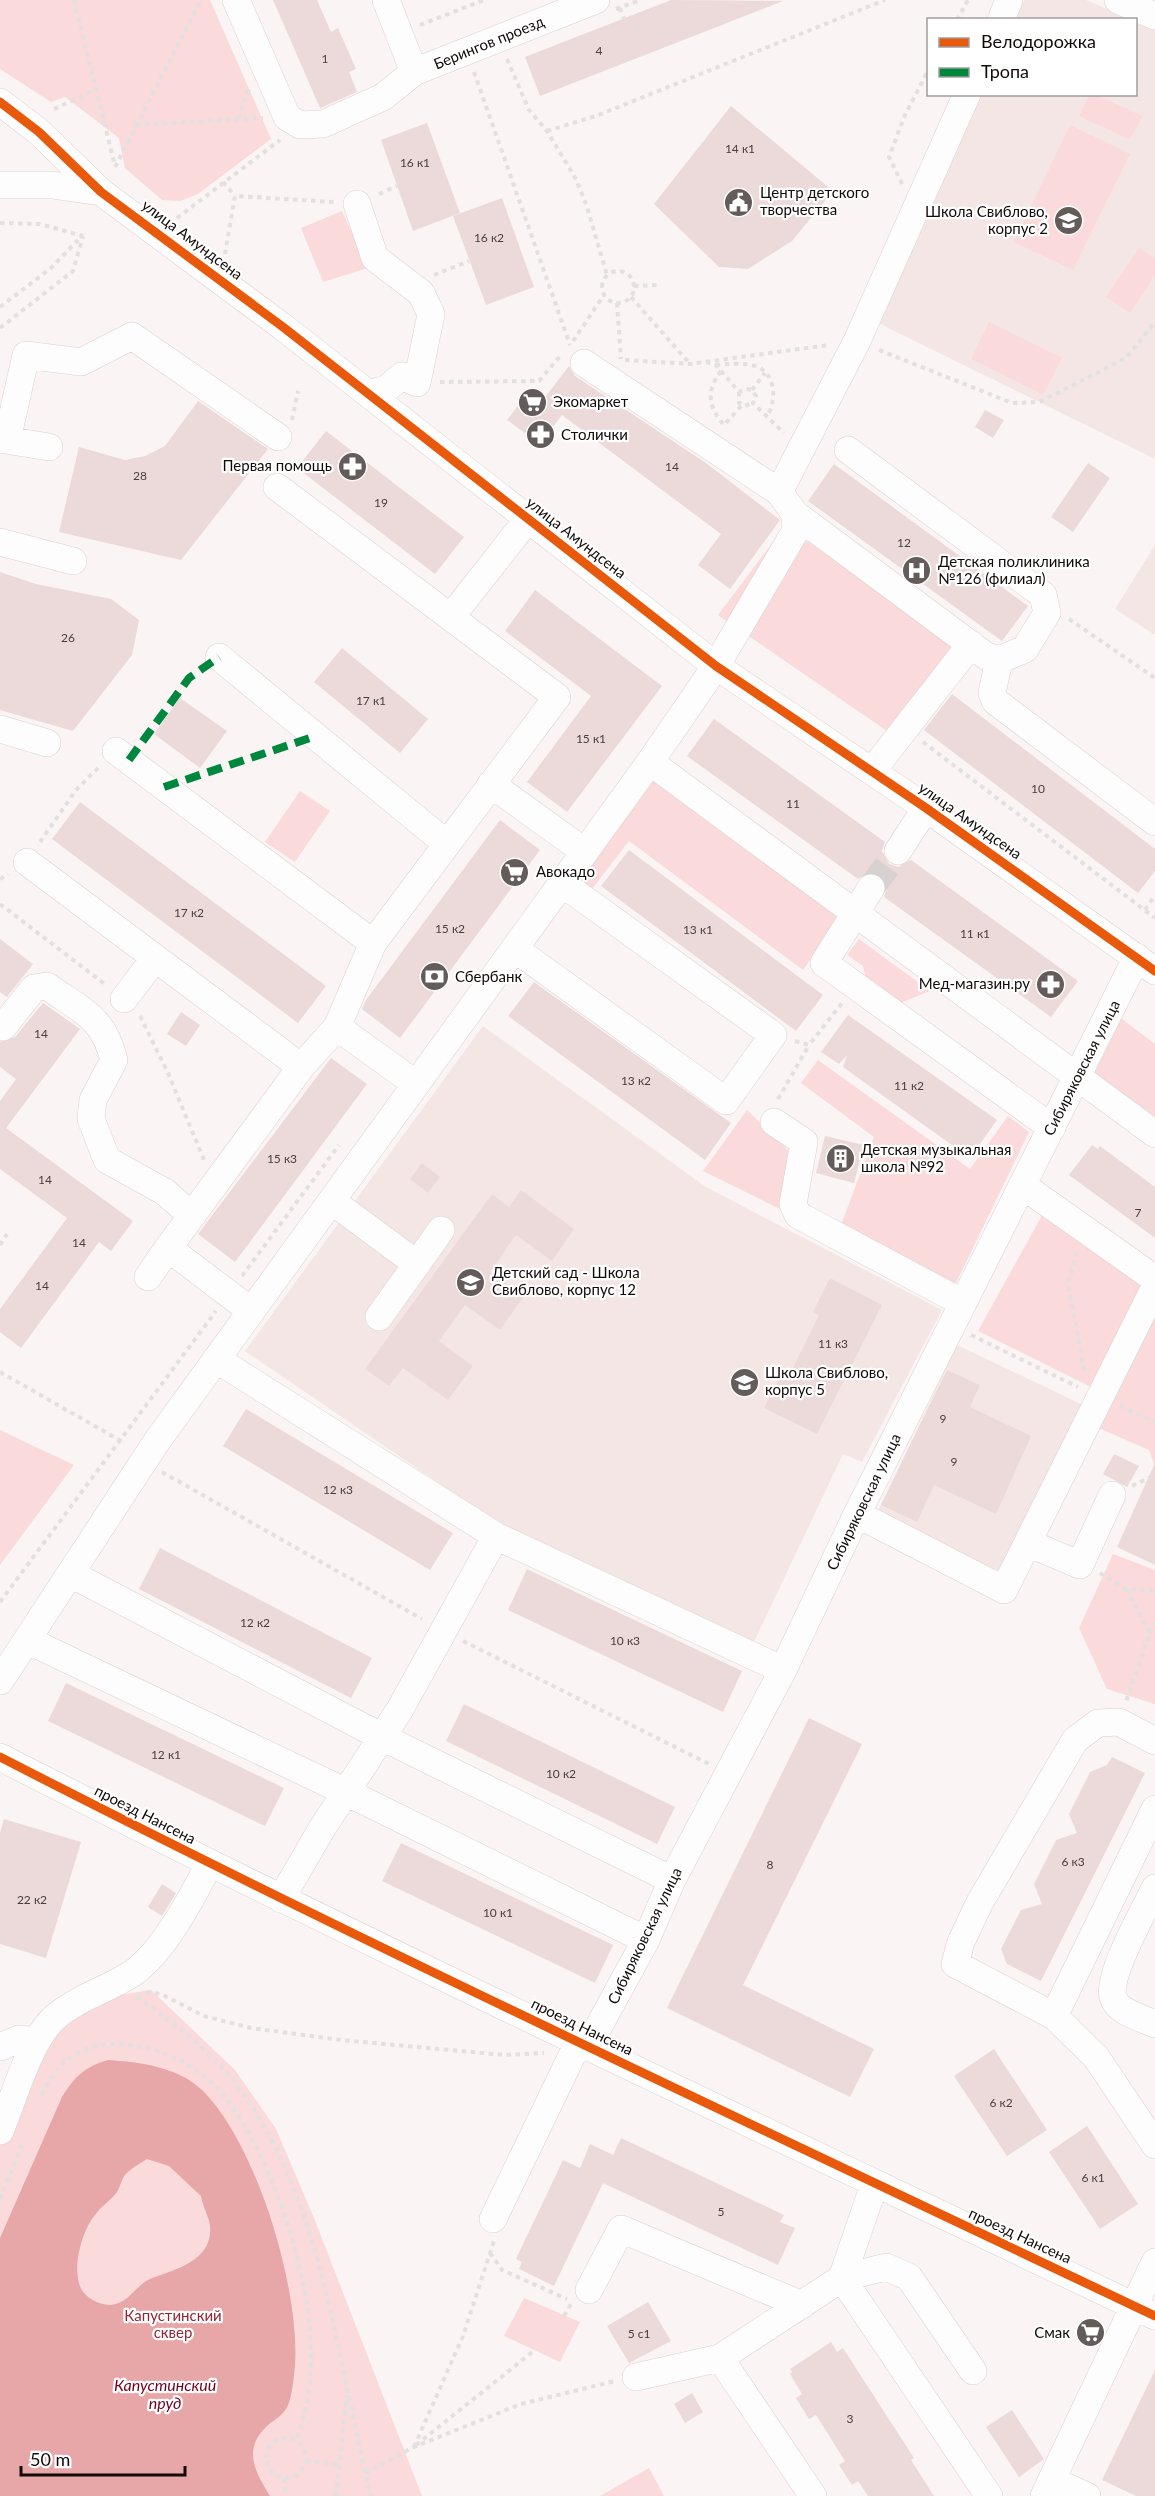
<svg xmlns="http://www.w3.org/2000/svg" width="1155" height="2496" font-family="Lato,sans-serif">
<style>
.built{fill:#f5e6e6}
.green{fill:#fadada}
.water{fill:#e7a6a7;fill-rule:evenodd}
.building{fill:#ecdada}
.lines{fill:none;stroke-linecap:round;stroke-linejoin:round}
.minor-tunnel{stroke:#d8d1d1;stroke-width:27;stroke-dasharray:27 14;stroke-linecap:butt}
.minor-casing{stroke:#dad1d1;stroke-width:28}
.path{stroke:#e2e0e0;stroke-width:4;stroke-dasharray:4.5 4.5;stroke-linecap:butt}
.minor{stroke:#fefdfd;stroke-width:27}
.quiet{stroke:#00873e;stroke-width:8;stroke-dasharray:15 8;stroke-linecap:butt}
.cycleway-casing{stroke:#fff;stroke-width:13}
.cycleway{stroke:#e8590c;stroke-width:9}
.labels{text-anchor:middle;stroke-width:4.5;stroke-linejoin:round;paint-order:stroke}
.number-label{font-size:12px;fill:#483d3d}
.street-label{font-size:15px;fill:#120909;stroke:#fff}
.poi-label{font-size:15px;fill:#120909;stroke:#fff;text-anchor:start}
.park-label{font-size:15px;fill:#912734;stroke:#fff}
.water-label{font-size:16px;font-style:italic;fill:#72001b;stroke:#fff}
</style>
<rect width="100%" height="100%" fill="#fbf4f4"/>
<path class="built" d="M1024,0H1086L1130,19L1015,20Z
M1136,22L1155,30V459L876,322L980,95L1136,94Z
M1155,545V635L1115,609Z
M483,1026L706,1187L942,1310L862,1462L843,1454L754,1642L496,1522L245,1351Z
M957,1345L1083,1405L1003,1573L877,1513Z"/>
<path class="green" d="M0,0H210L271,139L198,194L180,201L162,200L125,168L119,138L65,97L51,102L0,69Z
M1090,94L1097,95L1142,116L1130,140L1079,116Z
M1070,125L1130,154L1073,270L1014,242Z
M342,211L368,268L323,282L301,228Z
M1139,248L1155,259V275L1130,313L1106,297Z
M989,322L1062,358L1043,395L971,359Z
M785,526L959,647L890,733L718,615Z
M654,776L844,913L803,970L629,841L592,889L578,877Z
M300,791L330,811L295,862L265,842Z
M859,939L930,991L898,1004L866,980L863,966L847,955Z
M1118,1016L1155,1044V1126L1088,1075Z
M818,1060L970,1169L1008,1116L1029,1132L955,1285L841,1225L874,1137L801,1083Z
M747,1110L789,1151L782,1210L703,1171Z
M1045,1210L1149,1284L1095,1389L978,1331Z
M1155,1310V1467L1149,1450L1094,1426Z
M0,1430L74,1465L0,1565Z
M1113,1554L1155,1570V1704L1107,1689L1079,1628Z
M151,1990L235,2070L276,2129L314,2218L422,2496H0V2145L43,2045L63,2020L113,1996Z
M524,2298L580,2322L560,2362L504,2336Z
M649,2468L664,2496H600Z"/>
<path class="water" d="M108,2060C140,2062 178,2067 202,2090C257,2144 300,2289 295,2365C294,2376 292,2400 286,2409C281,2417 272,2421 266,2427C242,2450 256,2473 270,2496H0V2238L62,2097C74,2077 86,2066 108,2060ZM147,2159L169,2166L201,2196C203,2208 210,2219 210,2226C213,2260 177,2269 152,2278C136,2284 130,2303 111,2305C102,2305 92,2301 86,2295C68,2279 81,2231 95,2215C101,2206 111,2200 117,2192C121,2185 122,2176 128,2172C133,2167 141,2163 147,2159Z"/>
<path class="building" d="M273,0H317L331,32L338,28L356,69L349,72L357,92L320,108Z
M671,0L783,1L540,96L525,57Z
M731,106L833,191L792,241L748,269L719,267L654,204Z
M427,123L460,213L413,231L381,140Z
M502,198L534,287L486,305L453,216Z
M569,366L575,376L706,463L780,520L730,589L698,565L721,534L562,415L540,444L507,420L530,390L543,400Z
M198,401L268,449L181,560L59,532L79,447L125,460L145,456L165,446Z
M985,410L1004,420L993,438L975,427Z
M326,431L464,537L435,574L297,468Z
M1088,463L1110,478L1073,532L1051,517Z
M834,464L1028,606L1002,641L808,501Z
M0,572L36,584L111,599L139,620L132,655L73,731L0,710Z
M535,590L662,686L567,812L527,782L591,696L505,631Z
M342,648L428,719L400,753L314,682Z
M952,694L1155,849V871L1138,893L924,730Z
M180,698L227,731L200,768L154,734Z
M714,719L885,842L882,851L889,864L898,867L911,860L1078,981L1051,1017L884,897L887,888L880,875L871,872L858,879L687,756Z
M80,802L326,986L298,1023L52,839Z
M500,820L540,850L400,1038L362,1009L366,1000Z
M629,850L823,995L796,1031L601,886Z
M0,939L33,964L7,997L0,992Z
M534,982L731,1123L705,1160L508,1016Z
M43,1003L80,1029L6,1128L133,1221L111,1251L99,1242L21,1348L0,1332V1309L67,1218L0,1169V1101L16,1079L0,1067V1042L15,1037Z
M181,1012L200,1025L186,1046L167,1034Z
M848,1015L997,1120L970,1158L843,1067L847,1055L839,1064L821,1052Z
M331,1058L367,1084L235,1262L198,1234Z
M825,1136L864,1145L854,1183L816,1173Z
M1092,1145L1098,1149L1100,1146L1155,1187V1238L1069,1175Z
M422,1163L440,1177L428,1193L410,1179Z
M521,1190L574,1229L552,1261L516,1235L490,1272L524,1296L500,1330L465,1305L439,1341L473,1366L448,1400L403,1368L389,1386L365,1369L492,1194L509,1207Z
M830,1278L882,1305L817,1434L764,1408L781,1375L788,1378L819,1315L813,1312Z
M947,1370L980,1385L970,1407L1031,1436L996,1514L934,1485L917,1522L881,1505Z
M246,1409L453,1533L430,1570L223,1446Z
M1114,1454L1139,1466L1127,1487L1103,1474Z
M1155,1463V1565L1117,1547Z
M160,1548L372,1658L351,1698L139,1589Z
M527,1569L742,1671L723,1712L508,1610Z
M66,1683L284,1788L265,1826L48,1721Z
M464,1704L675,1807L657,1844L446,1741Z
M809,1718L862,1744L743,1985L874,2049L850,2097L667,2008Z
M1112,1757L1145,1773L1041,1981L1007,1964L1001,1949L1021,1910L1042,1904L1034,1884L1056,1840L1077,1833L1069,1814L1090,1772L1107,1765Z
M4,1819L81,1842L46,1958L0,1944V1833Z
M401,1843L613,1945L595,1983L382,1881Z
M162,1884L176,1893L162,1916L148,1907Z
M994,2049L1047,2130L1007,2156L954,2076Z
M1087,2126L1138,2204L1100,2229L1049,2152Z
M621,2138L784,2215L780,2222L795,2228L778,2265L603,2183L554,2286L519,2269L522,2262L516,2259L563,2160L580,2168L590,2144L613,2155Z
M648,2302L671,2341L629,2363L607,2326Z
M831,2342L837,2352L843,2348L914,2458L911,2460L934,2496H868L858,2481L852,2485L839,2465L845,2461L816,2415L809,2419L796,2398L802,2394L790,2374L792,2372L790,2369Z
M1155,2370V2496H1136L1102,2480Z
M692,2393L703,2412L685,2423L674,2404Z
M1012,2410L1044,2459L1019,2477L986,2427Z"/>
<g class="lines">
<path class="minor-tunnel" d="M871,888L898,851"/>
<defs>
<path id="minor" d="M236,0L287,117L300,125L323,124L383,97L414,72L596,0
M386,0L414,72
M1118,0L1155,16
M1001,20L1009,0
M0,102L39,132L101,192L283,327L716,666L926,808L1155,971
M0,185H52L101,192
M357,204L375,258L421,293L431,314L417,383L402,376L386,389L369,394
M584,363L779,492
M0,439L49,447
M7,440L26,355L81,362L132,336L278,437
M795,514L986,656L999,660L1025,649L1047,613L1043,595L848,450
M0,542L73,561
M451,617L528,519
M219,657L447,844
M999,660L992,693L995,701L1155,822
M0,729L47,743
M116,751L373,943
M650,762L1155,1134
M872,771L971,644
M491,784L585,852
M898,851L926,808
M27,862L301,1067
M871,888L824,963L1052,1128
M515,949L726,1101L773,1035L563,884
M124,999L155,958
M0,1024L3,1027L34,988L47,986C82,1011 103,1016 114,1060L93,1100L91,1119L107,1160L165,1192L192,1216
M337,1027L416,1084
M774,1122L804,1142L793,1204L798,1215L963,1303
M1022,1185L1155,1279
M333,1202L417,1264
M148,1277L168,1248
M251,1311L168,1248L301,1067L337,1027L373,943L557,697L277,487
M379,1317L441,1230
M216,1359L496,1536L783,1670
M857,1514L1004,1590L1155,1287
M1028,1543L1080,1565L1112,1495
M71,1574L382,1737L672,1880
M27,1640L346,1792L646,1940
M0,1681L157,1441L650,762L716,666L796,530L795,514L779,492L857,341L967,94
M1155,1741L1119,1722L1098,1723L1075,1740L980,1902L961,1942L955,1964L1054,2016L1096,2057L1155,2145
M0,1757C380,1952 769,2132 1155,2316
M1155,1888C1144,1911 1107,1975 1113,1997C1117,2012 1142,2018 1155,2024
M281,1899L321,1830L399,1711L496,1536
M1054,2016L1155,1809
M588,2046L646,1940L672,1880L783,1670L857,1514L1137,957
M0,2047L19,2039L37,2041
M0,2131C14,2098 28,2044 53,2019C76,1998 107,1990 133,1973C164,1951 192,1898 209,1864
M874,2185L842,2278L989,2496
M493,2219L579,2041
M589,2290L621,2229L802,2305
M636,2377L720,2358
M1053,2481L1087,2496
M813,2496L720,2358L842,2278L886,2267L909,2277L973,2371
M1044,2496L1155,2262"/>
</defs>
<use href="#minor" class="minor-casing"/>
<path class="path" d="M74,0L115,166
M620,8L624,19
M616,9L641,0
M957,20L968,0
M420,25L484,0
M507,59L529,110L547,131L576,179L587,207L607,275
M474,72L570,345
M54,109L97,89
M238,119L249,89
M136,125L263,118
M547,131L596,116L885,0
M115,167L201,0
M223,182L235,196
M902,184L889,157L905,115L928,71
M379,194L397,186
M177,218L280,140
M0,223L40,224L83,236
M225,254L235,196L334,202
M602 287a16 16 0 1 1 32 0a16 16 0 1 1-32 0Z
M434,275L469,261
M634,286L657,285
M631,297L690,364
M617,303L621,359
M0,307L51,268L82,236
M0,328L73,271L83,236
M573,341L604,295
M879,350L1012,403L1039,402L1126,358L1155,322
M625,360L690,364L829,345
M706,362L716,365L739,392L746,389L752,390L756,396L753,403L784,433
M716,365C728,364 746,362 758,367C777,376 776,402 767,417
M721,371C706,391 708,407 724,425L742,405
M440,382L539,381L561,355
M752,390L765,373
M739,392V403L745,406L753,403
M292,420L298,391
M1069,619L1155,678
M923,742L1155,918
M40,842L76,790L100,766
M0,879L8,874
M0,904L106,985
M1145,910L1155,895
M140,1016L168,1073L204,1160
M795,1041L809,1045L842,1003
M778,1099L809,1045
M0,1245L7,1234
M1077,1252L1068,1284L1085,1374
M242,1276L339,1145
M971,1335L1078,1387
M0,1372L121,1441
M1120,1406L1155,1422
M162,1472L422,1619
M1132,1486L1155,1475
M1100,1573L1126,1589L1155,1591
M1126,1589L1150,1633L1126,1702
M0,1602L216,1311
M1150,1633L1155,1623
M463,1641L709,1764
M146,1992L161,1994L204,2016L251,2028L341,2040L505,2055L544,2053
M137,1997C171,2021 210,2050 236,2084C323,2196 337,2362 371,2496
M42,2095C55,2065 81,2043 115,2044C151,2045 188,2059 214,2085C268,2140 311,2274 311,2351C312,2382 307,2411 296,2440
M0,2199L22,2144
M490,2253L502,2270L567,2299
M564,2316L571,2304
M266 2458a20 20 0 1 1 40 0a20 20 0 1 1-40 0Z
M416,2445L535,2350
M414,2447L463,2336L494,2241
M306,2460L340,2465
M365,2473L414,2447L521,2404L615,2381
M284,2478L286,2496
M336,2496L347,2395"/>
<use href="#minor" class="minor"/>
<path class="quiet" d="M129,760L189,678L219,657
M164,787L316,736"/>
<defs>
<path id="cycleway" d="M0,102L39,132L101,192L283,327L716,666L926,808L1155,971
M0,1757C380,1952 769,2132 1155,2316"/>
</defs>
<use href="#cycleway" class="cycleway-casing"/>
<use href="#cycleway" class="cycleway"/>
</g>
<defs>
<symbol id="civic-disc" viewBox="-11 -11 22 22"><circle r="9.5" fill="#645b5b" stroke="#fff"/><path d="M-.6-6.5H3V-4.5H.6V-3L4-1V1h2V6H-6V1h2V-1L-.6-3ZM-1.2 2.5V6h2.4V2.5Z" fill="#fff"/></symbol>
<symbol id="school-disc" viewBox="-11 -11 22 22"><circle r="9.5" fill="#645b5b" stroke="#fff"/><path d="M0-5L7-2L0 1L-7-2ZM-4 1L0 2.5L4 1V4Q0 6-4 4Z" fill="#fff"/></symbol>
<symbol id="supermarket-disc" viewBox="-11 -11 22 22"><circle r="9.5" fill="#645b5b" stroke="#fff"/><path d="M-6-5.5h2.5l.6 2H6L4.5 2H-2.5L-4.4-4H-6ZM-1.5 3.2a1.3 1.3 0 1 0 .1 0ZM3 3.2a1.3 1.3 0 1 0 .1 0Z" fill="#fff"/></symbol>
<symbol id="pharmacy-disc" viewBox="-11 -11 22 22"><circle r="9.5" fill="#645b5b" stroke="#fff"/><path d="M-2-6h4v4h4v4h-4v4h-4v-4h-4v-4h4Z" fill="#fff"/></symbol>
<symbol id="hospital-disc" viewBox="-11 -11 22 22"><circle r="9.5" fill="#645b5b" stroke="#fff"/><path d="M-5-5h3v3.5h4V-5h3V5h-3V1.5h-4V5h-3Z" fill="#fff"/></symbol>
<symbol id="bank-disc" viewBox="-11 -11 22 22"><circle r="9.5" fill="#645b5b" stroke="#fff"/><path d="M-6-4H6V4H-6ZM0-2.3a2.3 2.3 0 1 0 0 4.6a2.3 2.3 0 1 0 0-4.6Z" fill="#fff"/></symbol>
<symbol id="building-disc" viewBox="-11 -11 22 22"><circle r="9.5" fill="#645b5b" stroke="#fff"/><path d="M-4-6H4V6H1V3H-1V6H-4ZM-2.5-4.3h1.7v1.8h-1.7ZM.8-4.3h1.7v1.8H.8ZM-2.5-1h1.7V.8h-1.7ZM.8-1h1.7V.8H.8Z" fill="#fff"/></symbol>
</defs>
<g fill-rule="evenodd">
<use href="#civic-disc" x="722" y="186" width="33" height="33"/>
<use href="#school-disc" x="1052" y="204" width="33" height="33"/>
<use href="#supermarket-disc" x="516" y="386" width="33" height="33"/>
<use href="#pharmacy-disc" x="524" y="418" width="33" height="33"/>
<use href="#pharmacy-disc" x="336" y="450" width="33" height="33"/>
<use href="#hospital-disc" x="900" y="554" width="33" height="33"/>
<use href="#supermarket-disc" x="498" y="856" width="33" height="33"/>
<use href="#bank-disc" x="418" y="960" width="33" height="33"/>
<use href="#pharmacy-disc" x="1034" y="968" width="33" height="33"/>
<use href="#building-disc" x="824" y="1142" width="33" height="33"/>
<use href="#school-disc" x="454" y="1266" width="33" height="33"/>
<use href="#school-disc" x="728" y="1366" width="33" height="33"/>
<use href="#supermarket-disc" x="1074" y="2316" width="33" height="33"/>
</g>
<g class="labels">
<g class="number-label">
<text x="599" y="55">4</text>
<text x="325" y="63">1</text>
<text x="740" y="153">14 к1</text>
<text x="415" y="167">16 к1</text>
<text x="489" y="242">16 к2</text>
<text x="672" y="471">14</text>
<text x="140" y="480">28</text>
<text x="381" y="507">19</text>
<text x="904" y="547">12</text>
<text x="68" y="642">26</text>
<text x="371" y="705">17 к1</text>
<text x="591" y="743">15 к1</text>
<text x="1038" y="793">10</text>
<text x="793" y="808">11</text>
<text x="189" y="917">17 к2</text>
<text x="450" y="933">15 к2</text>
<text x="698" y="934">13 к1</text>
<text x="975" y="938">11 к1</text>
<text x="41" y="1038">14</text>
<text x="636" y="1085">13 к2</text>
<text x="909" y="1090">11 к2</text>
<text x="282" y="1163">15 к3</text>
<text x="45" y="1184">14</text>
<text x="1138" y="1217">7</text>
<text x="79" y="1247">14</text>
<text x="42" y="1290">14</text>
<text x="833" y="1348">11 к3</text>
<text x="943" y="1423">9</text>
<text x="954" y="1466">9</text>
<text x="338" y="1494">12 к3</text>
<text x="255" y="1627">12 к2</text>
<text x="625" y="1645">10 к3</text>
<text x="166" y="1759">12 к1</text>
<text x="561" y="1778">10 к2</text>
<text x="1073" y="1866">6 к3</text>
<text x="770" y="1869">8</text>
<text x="32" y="1904">22 к2</text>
<text x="498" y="1917">10 к1</text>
<text x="1001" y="2107">6 к2</text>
<text x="1093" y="2182">6 к1</text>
<text x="721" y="2216">5</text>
<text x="639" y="2338">5 с1</text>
<text x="850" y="2423">3</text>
</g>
<g class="street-label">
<text transform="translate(489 43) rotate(-22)" y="5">Берингов проезд</text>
<text transform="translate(192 240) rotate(37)" y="5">улица Амундсена</text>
<text transform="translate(576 538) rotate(38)" y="5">улица Амундсена</text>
<text transform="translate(970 821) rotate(35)" y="5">улица Амундсена</text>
<text transform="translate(1082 1068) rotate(-63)" y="5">Сибиряковская улица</text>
<text transform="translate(864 1502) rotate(-64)" y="5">Сибиряковская улица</text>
<text transform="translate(145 1815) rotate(27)" y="5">проезд Нансена</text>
<text transform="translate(645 1936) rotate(-64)" y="5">Сибиряковская улица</text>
<text transform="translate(582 2027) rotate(26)" y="5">проезд Нансена</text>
<text transform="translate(1020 2236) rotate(25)" y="5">проезд Нансена</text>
</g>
<g class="poi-label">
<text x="760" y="198">Центр детского<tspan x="760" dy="17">творчества</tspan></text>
<text x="1048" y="217" text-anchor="end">Школа Свиблово,<tspan x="1048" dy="17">корпус 2</tspan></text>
<text x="553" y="407">Экомаркет</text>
<text x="561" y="440">Столички</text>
<text x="332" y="471" text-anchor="end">Первая помощь</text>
<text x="938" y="567">Детская поликлиника<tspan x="938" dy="17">№126 (филиал)</tspan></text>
<text x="536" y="877">Авокадо</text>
<text x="455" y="982">Сбербанк</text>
<text x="1030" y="989" text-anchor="end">Мед-магазин.ру</text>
<text x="861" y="1155">Детская музыкальная<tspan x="861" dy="17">школа №92</tspan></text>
<text x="492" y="1278">Детский сад - Школа<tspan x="492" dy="17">Свиблово, корпус 12</tspan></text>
<text x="765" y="1378">Школа Свиблово,<tspan x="765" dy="17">корпус 5</tspan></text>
<text x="1070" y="2338" text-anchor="end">Смак</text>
</g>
<g class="park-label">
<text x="173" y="2321">Капустинский<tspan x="173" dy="17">сквер</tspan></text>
</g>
<g class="water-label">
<text x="165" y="2391">Капустинский<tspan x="165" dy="18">пруд</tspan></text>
</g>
</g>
<rect x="927" y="18" width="210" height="78" fill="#ffffff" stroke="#a09d9d" stroke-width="1.5"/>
<rect x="939" y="38" width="30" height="9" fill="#e8590c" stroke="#a09d9d" stroke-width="1.5"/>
<text x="981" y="48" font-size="18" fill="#120909">Велодорожка</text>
<rect x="939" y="68" width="30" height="9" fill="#00873e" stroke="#a09d9d" stroke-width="1.5"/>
<text x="981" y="78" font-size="18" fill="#120909">Тропа</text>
<path d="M21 2466v9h164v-9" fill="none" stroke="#120909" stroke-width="3"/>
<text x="30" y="2466" font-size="18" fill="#120909" stroke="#ffffff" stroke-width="4.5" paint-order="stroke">50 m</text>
</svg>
